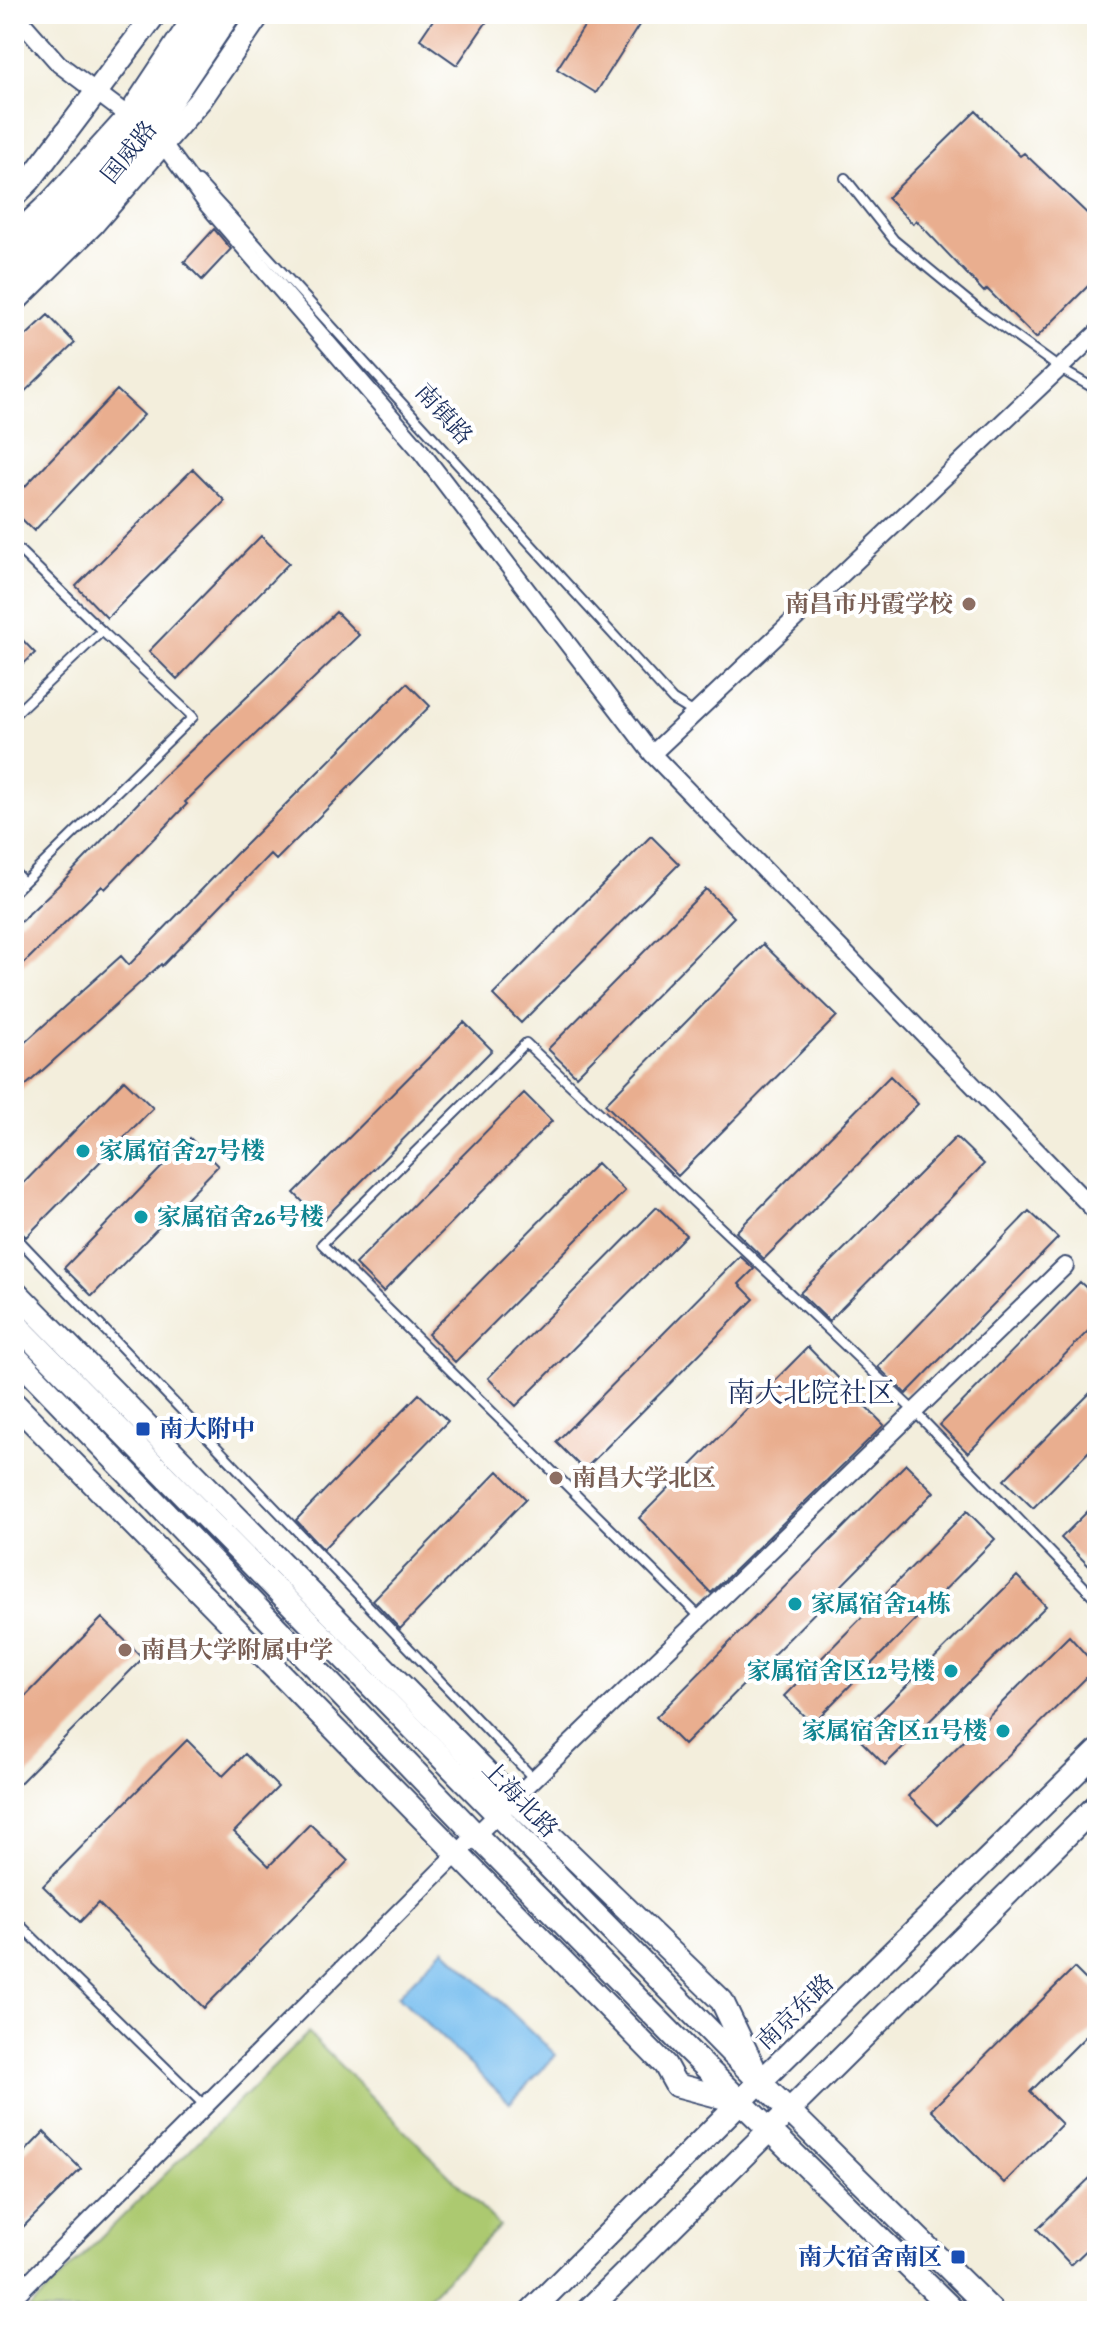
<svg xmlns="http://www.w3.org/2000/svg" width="1111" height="2325" font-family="Alegreya,'Noto Serif SC',serif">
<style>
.green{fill:#acc970;stroke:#647c67;stroke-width:2}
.water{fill:#77beef;stroke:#4976a6;stroke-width:2}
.building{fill:#e9ae8f}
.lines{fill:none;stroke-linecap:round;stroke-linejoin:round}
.lane-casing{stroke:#3b4c71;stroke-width:12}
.street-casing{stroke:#3b4c71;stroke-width:20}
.secondary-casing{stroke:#3b4c71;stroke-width:26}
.primary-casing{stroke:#3b4c71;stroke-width:30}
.lane{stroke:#fff;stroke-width:8}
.street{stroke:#fff;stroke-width:16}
.secondary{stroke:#fff;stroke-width:22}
.primary{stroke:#fff;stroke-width:26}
.education-dot{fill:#8d6e63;stroke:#fff;stroke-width:3}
.culture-dot{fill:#0f9aa8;stroke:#fff;stroke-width:3}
.transit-dot{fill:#1a4fb4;stroke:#fff;stroke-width:3}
.labels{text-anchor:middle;stroke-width:8;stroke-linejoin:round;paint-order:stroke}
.street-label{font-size:24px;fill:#1b2f5e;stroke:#fff}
.education-label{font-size:24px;font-weight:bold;fill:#785e54;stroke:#fff;text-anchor:start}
.culture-label{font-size:24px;font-weight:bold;fill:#0d838f;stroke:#fff;text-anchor:start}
.transit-label{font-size:24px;font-weight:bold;fill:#164399;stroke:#fff;text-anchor:start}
.quarter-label{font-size:28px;fill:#1b2f5e;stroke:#fff}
</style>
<rect width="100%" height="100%" fill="#fff"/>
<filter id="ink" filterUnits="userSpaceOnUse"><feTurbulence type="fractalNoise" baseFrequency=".0125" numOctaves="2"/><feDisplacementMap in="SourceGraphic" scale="16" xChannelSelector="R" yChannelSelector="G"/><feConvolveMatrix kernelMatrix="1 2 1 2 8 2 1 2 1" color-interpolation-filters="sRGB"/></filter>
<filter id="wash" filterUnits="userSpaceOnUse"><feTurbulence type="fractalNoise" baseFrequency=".006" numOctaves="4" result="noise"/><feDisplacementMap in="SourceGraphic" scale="32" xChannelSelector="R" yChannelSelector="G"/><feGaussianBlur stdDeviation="1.8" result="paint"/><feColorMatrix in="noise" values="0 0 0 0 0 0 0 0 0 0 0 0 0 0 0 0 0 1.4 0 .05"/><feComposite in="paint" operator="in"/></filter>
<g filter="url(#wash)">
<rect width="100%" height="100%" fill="#f3eedc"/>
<path class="green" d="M308,2033L500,2226L414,2311H27Z"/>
<path class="water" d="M444,1948L556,2055L510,2103L398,1996Z"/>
<g id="blocks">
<path class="building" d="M437,14H492L457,65L420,39Z
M592,14H646L596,93L557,69Z
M976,111L1020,156L1024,153L1097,223V277L1036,338L987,289L984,292L916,220L913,224L887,198Z
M214,229L231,249L202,280L184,262Z
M48,315L75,343L14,402V347Z
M117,390L144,415L34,531L14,511V498Z
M193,469L225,501L107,618L76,586Z
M261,536L289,563L177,679L149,651Z
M336,612L359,635L185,802L187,804L105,889L102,886L14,973V928L62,882L161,779Z
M14,631L35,653L14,673Z
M407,683L430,706L276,860L270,854L162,966L161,964L14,1096V1052L121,956L129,965L236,854Z
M651,836L679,864L521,1023L493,995Z
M706,889L734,917L576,1076L548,1049Z
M763,944L837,1016L678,1176L605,1104Z
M464,1022L492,1050L322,1221L294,1193Z
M890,1076L918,1104L764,1259L736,1232Z
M124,1080L153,1108L26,1237L14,1225V1193Z
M524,1093L552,1121L383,1292L355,1264Z
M956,1137L984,1164L829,1321L800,1293Z
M190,1138L218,1166L92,1296L64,1268Z
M597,1163L625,1191L455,1362L428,1334Z
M657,1207L686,1235L516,1406L488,1378Z
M1029,1211L1058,1238L906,1394L878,1367Z
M740,1256L754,1269L739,1284L754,1299L584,1470L556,1442Z
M1080,1282L1097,1298V1322L968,1453L940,1425Z
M808,1347L884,1425L711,1593L639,1518Z
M1097,1386V1443L1033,1508L1004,1480Z
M419,1394L448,1421L323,1549L296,1520Z
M906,1464L934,1492L684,1745L656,1717Z
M498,1471L526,1499L400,1629L373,1600Z
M1097,1502V1558L1089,1566L1061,1538Z
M967,1511L995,1539L812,1724L784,1696Z
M1017,1576L1046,1606L885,1765L856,1736Z
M102,1618L143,1658L14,1789V1708Z
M1069,1636L1097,1667L938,1825L908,1796Z
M187,1740L223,1776L245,1754L278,1787L234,1832L269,1866L310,1824L348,1861L204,2008L98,1903L80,1922L43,1886Z
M1074,1968L1097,1991V2025L1030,2092L1062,2124L1004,2183L931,2110Z
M44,2132L81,2169L14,2236V2163Z
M1097,2171V2240L1071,2265L1037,2229Z"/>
</g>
</g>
<g filter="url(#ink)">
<use href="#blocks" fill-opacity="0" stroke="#3b4c71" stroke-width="2"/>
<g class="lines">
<defs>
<path id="lane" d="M845,178L894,240L979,310L1062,370L1097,390
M199,181L673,700L696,714
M14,545L102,631L14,715
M14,872L24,882
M14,892L193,717L102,631
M14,1235L534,1779
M700,1617L322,1244L526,1043L914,1411L1097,1600
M14,1919L205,2106"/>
<path id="street" d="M15,14L59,64L135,121
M158,137L208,205L419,449L652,754L1097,1213
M652,754L1097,333
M14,2297L476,1835L1065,1266"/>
<path id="secondary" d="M14,196L30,180L155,14
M14,302L92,225L201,99L259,14
M14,1290L513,1799L722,2001L753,2066
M14,1322L760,2082L992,2311
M14,1355L476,1835L688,2050L954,2311
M14,1403L665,2065L676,2085L737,2101
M531,2311L760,2082L1097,1752
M587,2311L1097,1805"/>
<path id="primary" d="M14,240L53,203L130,118L199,14
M14,276L77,215L149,130L227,14"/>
</defs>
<use href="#lane" class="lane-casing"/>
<use href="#street" class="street-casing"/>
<use href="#secondary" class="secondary-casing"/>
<use href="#primary" class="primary-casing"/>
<use href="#lane" class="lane"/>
<use href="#street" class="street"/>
<use href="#secondary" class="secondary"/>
<use href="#primary" class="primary"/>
</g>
</g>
<g class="education-dot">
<circle cx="969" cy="604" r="8"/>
<circle cx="556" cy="1478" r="8"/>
<circle cx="125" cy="1650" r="8"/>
</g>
<g class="culture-dot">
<circle cx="83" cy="1151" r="8"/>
<circle cx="141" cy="1217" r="8"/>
<circle cx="795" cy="1604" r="8"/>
<circle cx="951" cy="1671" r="8"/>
<circle cx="1003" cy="1731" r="8"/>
</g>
<g class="transit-dot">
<rect x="135" y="1421" width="16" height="16" rx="4"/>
<rect x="950" y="2249" width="16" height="16" rx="4"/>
</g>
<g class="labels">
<g class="street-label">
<text transform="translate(129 152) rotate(-51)" y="8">国威路</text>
<text transform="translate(444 414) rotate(48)" y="8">南镇路</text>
<text transform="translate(520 1799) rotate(46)" y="8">上海北路</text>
<text transform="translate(795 2012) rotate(-44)" y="8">南京东路</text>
</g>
<g class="education-label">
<text x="953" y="612" text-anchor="end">南昌市丹霞学校</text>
<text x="572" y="1486">南昌大学北区</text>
<text x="141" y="1658">南昌大学附属中学</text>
</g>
<g class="culture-label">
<text x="99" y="1159">家属宿舍27号楼</text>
<text x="157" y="1225">家属宿舍26号楼</text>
<text x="811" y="1612">家属宿舍14栋</text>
<text x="935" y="1679" text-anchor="end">家属宿舍区12号楼</text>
<text x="987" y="1739" text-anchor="end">家属宿舍区11号楼</text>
</g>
<g class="transit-label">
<text x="159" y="1437">南大附中</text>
<text x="942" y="2265" text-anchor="end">南大宿舍南区</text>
</g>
<g class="quarter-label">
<text x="811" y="1402">南大北院社区</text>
</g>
</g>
<rect width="1111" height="2325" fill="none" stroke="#fff" stroke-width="48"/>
</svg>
